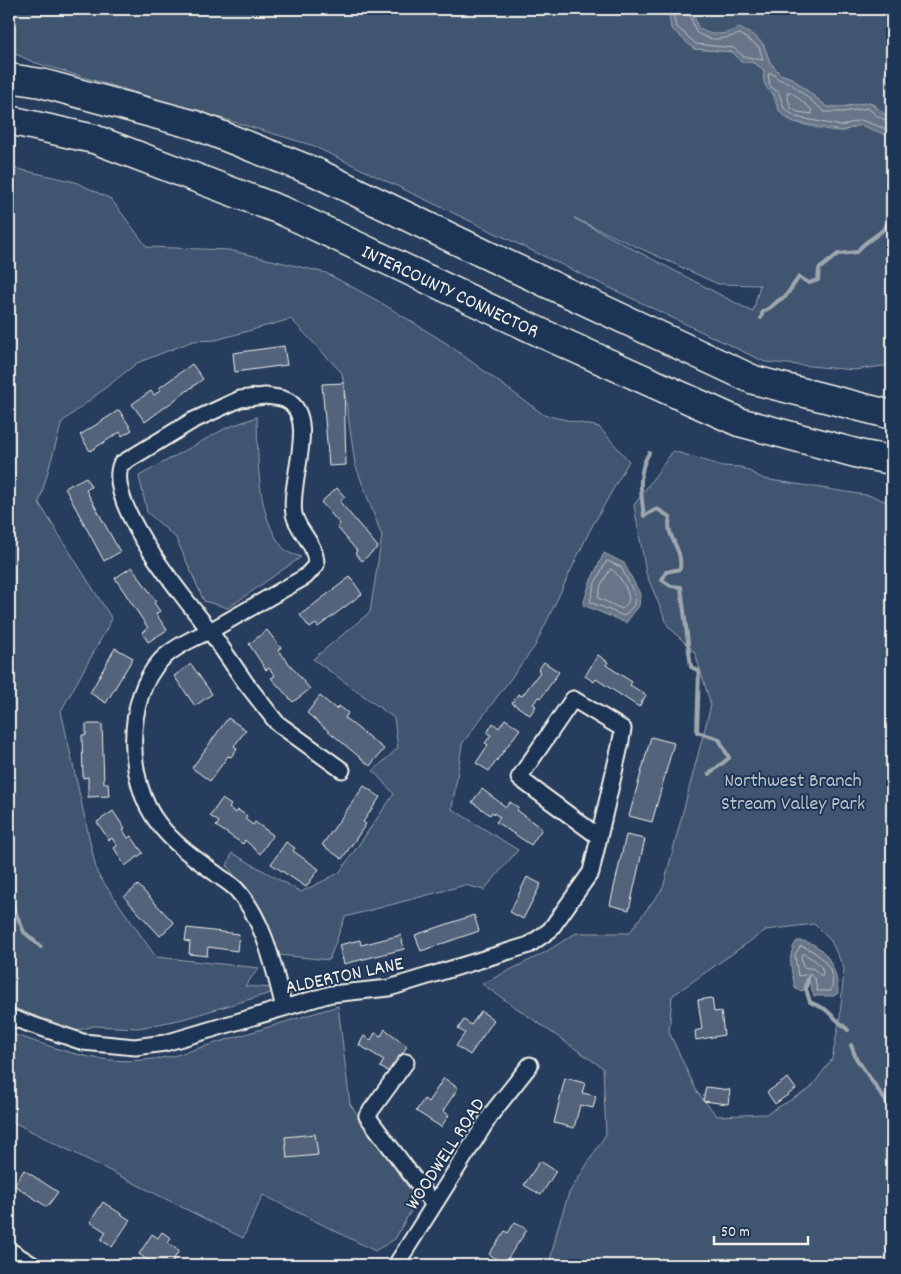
<svg xmlns="http://www.w3.org/2000/svg" width="901" height="1274" font-family="Dekko,sans-serif">
<style>
.green{fill:#40546f;stroke:#9aa2ac;fill-rule:evenodd}
.water{fill:#677588;stroke:#9fa7ae}
.lines{fill:none;stroke-linecap:round;stroke-linejoin:round}
.shore{stroke:#bcbfc2;stroke-width:1}
.stream{stroke:#9fa7ae;stroke-width:4}
.building{fill:#52647b;stroke:#f4f1e8}
.minor-casing{stroke:#f4f1e8;stroke-width:19}
.motorway-casing{stroke:#f4f1e8;stroke-width:31}
.minor{stroke:#1d3557;stroke-width:15}
.motorway{stroke:#1d3557;stroke-width:28}
.labels{text-anchor:middle;stroke-width:4;stroke-linejoin:round;paint-order:stroke}
.street-label{font-size:20px;fill:#f4f1e8;stroke:#1d3557}
.park-label{font-size:20px;fill:#bec2c4;stroke:#1d3557}
</style>
<rect width="100%" height="100%" fill="#263d5d"/>
<filter id="ink" filterUnits="userSpaceOnUse"><feTurbulence type="fractalNoise" baseFrequency=".02" numOctaves="2"/><feDisplacementMap in="SourceGraphic" scale="10" xChannelSelector="R" yChannelSelector="G"/><feConvolveMatrix kernelMatrix="1 2 1 2 8 2 1 2 1" color-interpolation-filters="sRGB"/></filter>
<g filter="url(#ink)">
<path class="green" d="M9,9H892V119L870,102L842,107H827L792,78L780,74L770,62L763,44L694,49L733,52L741,62C779,59 766,103 785,117C794,124 828,131 841,131C847,131 853,126 859,125C868,125 884,133 892,137V363L891,365L854,370L765,362L311,145L33,62L9,51ZM574,218L718,284L760,285L753,312Z
M9,167L75,182L111,199L147,247L229,250L326,273L380,302L446,343L544,415L599,427L629,461L589,532L535,646L462,744L452,809L518,850L484,890L465,885L345,917L329,960L279,955L259,908L227,866L232,853L301,892L339,873L394,794L373,771L398,748L394,718L313,659L370,612L382,536L355,464L342,373L291,319L216,340L193,341L137,363L62,422L39,503L112,619L61,711L97,873L156,957L259,968L245,986L273,988L274,992L183,1019L139,1028L94,1026L75,1031L9,1006Z
M257,417C258,458 256,517 284,549C287,553 296,555 301,557L228,608L204,601L176,538L147,512L139,476L226,428Z
M673,451L723,466L741,467L764,479L872,496L892,504V1265H549L558,1227L569,1193L606,1134L603,1068L482,984L544,953L576,933H629L663,888L711,705L695,653L668,626L646,573L634,505ZM814,924L831,941L844,968L840,1017L832,1059L810,1089L766,1114L717,1116L697,1092L669,1032L672,996L766,930Z
M338,1006L350,1104L417,1200L395,1239L375,1251L263,1195L243,1238L11,1121L9,1122V1033C72,1053 104,1069 173,1056Z"/>
<path class="water" d="M668,9H692L698,28C712,37 724,35 739,28L755,36L763,44L770,62L780,74L792,78L827,107H842L870,102L880,112L892,119V137L860,125L842,131L794,122L784,116L779,110L775,95C765,89 762,82 764,70L751,61L741,62L733,52L694,49L671,28Z
M604,553L624,563L640,594L639,606L626,623L583,605L590,582Z
M797,941C825,940 838,970 838,993L834,996H814L808,978L805,981L804,990L799,991L795,988C792,971 786,955 797,941Z"/>
<g class="lines">
<path class="shore" d="M672,9L676,26L696,44L734,48L743,56L763,60L759,47L740,34C721,39 713,43 696,32L688,9
M787,92H791L812,110V114L798,112L791,108Z
M892,123L877,116L868,108L843,112H825L790,83L778,79L772,73L768,74L770,86L779,93L784,108L796,117L841,126L861,120L892,131
M607,561L621,567L635,595L634,605L624,616L590,602L595,583Z
M611,569C618,573 632,594 628,602C627,604 623,608 622,609L598,598L601,585Z
M801,946C819,951 838,970 831,991H817L815,979L810,974L798,976L795,955Z
M804,954C812,958 824,965 823,975H820L814,969L803,967L801,956Z"/>
<path class="stream" d="M761,318L763,311C773,308 776,300 785,297L799,277L809,283L818,280L819,269L838,254L857,252C868,235 887,237 892,212
M649,453C637,473 641,493 644,516L657,509L670,517C665,539 683,546 680,569L666,572L662,580L671,586L681,587L691,667L699,671L697,732L719,739L729,758L709,774
M9,897L24,932L41,947
M808,978L806,989L810,1002L825,1009L848,1030
M851,1045L856,1058L892,1110
M892,1126L886,1140L892,1153"/>
</g>
<path class="building" d="M284,346L287,365L235,372L233,353Z
M192,364L203,379L145,422L132,404L151,391L154,395L161,390L159,388Z
M344,383L346,465L329,466L322,384Z
M119,410L132,430L122,436L120,432L90,451L80,435Z
M86,477L91,487L86,490L120,552L104,561L65,488Z
M337,488L345,497L340,502L378,547L362,561L355,553L357,551L337,527L340,524L321,502Z
M132,567L156,601L154,603L160,611L156,614L167,630L148,642L142,632L148,628L115,578Z
M350,577L362,594L318,627L316,624L310,628L300,615Z
M267,630L281,648L278,650L310,689L293,702L271,678L275,676L269,668L266,670L249,644Z
M115,648L133,658L106,703L90,693Z
M598,655L608,662L606,665L632,682L630,685L646,695L639,707L596,679L594,682L585,676Z
M544,662L559,672L541,698L539,697L533,704L536,706L530,715L512,703L518,694L522,696L540,672L538,670Z
M191,664L212,694L195,706L174,676Z
M320,696L336,709L339,706L348,713L345,718L384,749L370,766L307,713Z
M228,718L246,730L234,746L237,749L231,757L228,756L210,781L192,768Z
M505,719L520,729L489,771L476,763L488,745L485,743L491,735L487,733L493,723L499,728Z
M86,724H102L104,783H108L109,796L88,797V777L83,778L82,735H86Z
M651,737L674,743L652,822L629,816Z
M364,786L380,797L363,822L366,824L342,859L322,845Z
M482,789L506,807L510,802L519,808L517,810L542,829L531,845L496,822L500,817L492,812L490,815L472,802Z
M222,799L231,805L229,808L236,813L238,810L247,816L245,819L253,825L255,822L273,835L260,854L245,840L243,844L216,826L219,822L210,816Z
M113,811L125,829L123,830L128,838L131,836L143,853L125,866L114,848L117,846L112,838L109,840L97,822Z
M626,835L645,839L629,910L610,905Z
M286,842L295,848L293,851L319,869L306,887L271,864Z
M527,877L541,884L523,919L510,912Z
M138,885L174,923L160,936L124,897Z
M474,915L479,931L421,951L415,935Z
M187,928L239,934L237,951L208,947L207,956L189,954L190,942L185,941Z
M401,935L404,949L344,964L339,945L360,940L361,945Z
M712,998L714,1012L721,1011L724,1035L696,1040L695,1031L702,1029L698,1000Z
M481,1011L494,1020L470,1055L456,1046L465,1033L458,1029L464,1020L471,1025Z
M385,1029L407,1046L391,1073L380,1067L384,1060L359,1045L364,1036L371,1040L375,1033L381,1036Z
M444,1078L458,1088L443,1111L449,1115L441,1127L416,1111L424,1099L428,1102Z
M565,1078L585,1083L582,1093L596,1096L593,1108L580,1105L574,1128L554,1123Z
M788,1078L796,1089L775,1104L767,1092Z
M706,1087L730,1090L728,1104L703,1101Z
M315,1134L318,1155L287,1158L285,1137Z
M540,1161L556,1171L541,1195L524,1185Z
M24,1170L58,1192L47,1207L14,1185Z
M103,1202L130,1220L112,1247L101,1240L106,1232L90,1222Z
M515,1222L527,1230L504,1264L489,1254L505,1231L508,1233Z
M162,1232L171,1238L168,1243L179,1251L170,1265H154L139,1254L152,1234L158,1238Z"/>
<g class="lines">
<defs>
<path id="minor" d="M265,396C272,397 282,397 288,401C318,419 288,484 294,514C298,533 316,542 316,565L305,577L210,631C185,598 104,504 121,464L192,421L240,399Z
M284,1008C274,969 265,920 236,889C230,883 221,878 215,873C194,858 174,844 158,823C126,782 124,699 161,660C174,647 193,638 210,631L245,682L277,723L342,770
M9,1017L83,1042L135,1047L165,1043L331,994L389,988L529,945L550,930L591,872L620,746L623,729L573,699L519,778L599,837
M406,1062L367,1116L434,1205
M9,1250L33,1265
M396,1265L492,1113L530,1065"/>
<g id="motorway">
<path d="M9,78L41,83L195,125L315,172L491,257L754,380L892,415"/>
<path id="s1" d="M9,120L94,139L283,211L548,336L739,422L863,455L892,460"/>
</g>
</defs>
<use href="#minor" class="minor-casing"/>
<use href="#motorway" class="motorway-casing"/>
<use href="#minor" class="minor"/>
<use href="#motorway" class="motorway"/>
</g>
</g>
<g class="labels">
<g class="street-label">
<text dy="7" stroke="none"><textPath href="#s1" startOffset="475">INTERCOUNTY CONNECTOR</textPath></text>
<text transform="translate(344 974) rotate(-12)" y="7">ALDERTON LANE</text>
<text transform="translate(444 1153) rotate(-57)" y="7">WOODWELL ROAD</text>
</g>
<g class="park-label">
<text x="793" y="786">Northwest Branch<tspan x="793" dy="23">Stream Valley Park</tspan></text>
</g>
</g>
<rect width="901" height="1274" fill="none" stroke="#1d3557" stroke-width="30"/>
<rect x="15" y="15" width="871" height="1244" fill="none" stroke="#f4f1e8" stroke-width="2" filter="url(#ink)"/>
<path d="M714 1236v8h94v-8" fill="none" stroke="#f4f1e8" stroke-width="2.5"/>
<text x="721" y="1236" font-size="15" fill="#f4f1e8" stroke="#1d3557" stroke-width="4" paint-order="stroke">50 m</text>
</svg>
